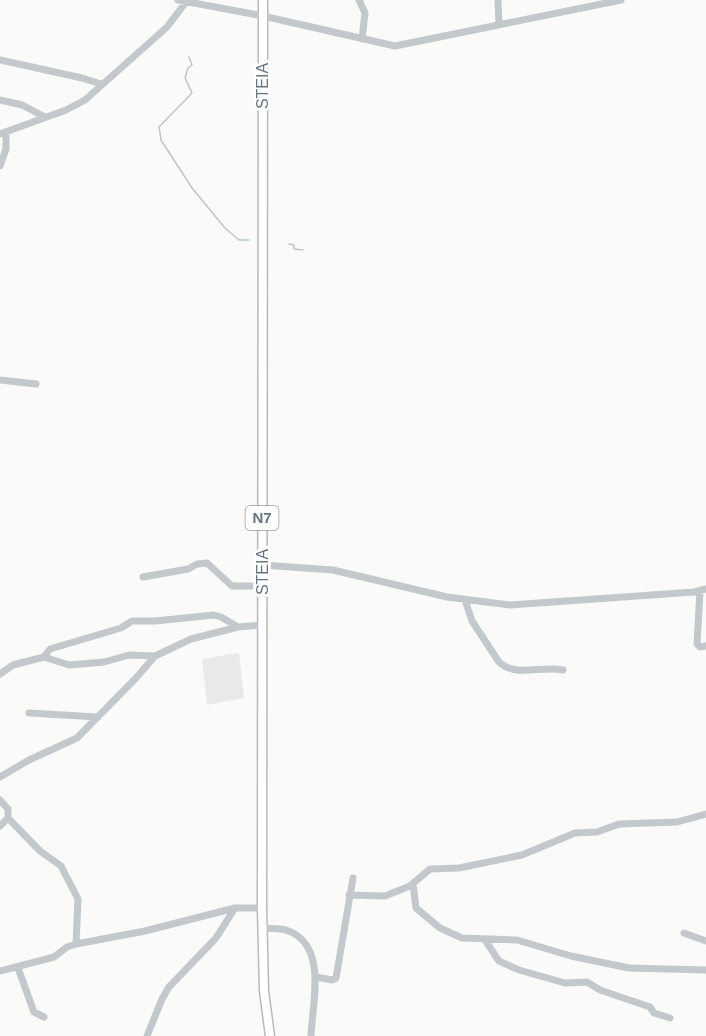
<svg xmlns="http://www.w3.org/2000/svg" width="706" height="1036" font-family="Arial,sans-serif">
<style>
.built{fill:#e8e9e9}
.lines{fill:none;stroke-linecap:round;stroke-linejoin:round}
.stream{stroke:#bbc7cb;stroke-width:1.5}
.major-casing{stroke:#b5babe;stroke-width:11}
.minor{stroke:#c3c8cc;stroke-width:7}
.major{stroke:#fff;stroke-width:8}
.labels{text-anchor:middle;stroke-width:6;stroke-linejoin:round;paint-order:stroke}
.shield{fill:#fff;stroke:#939fa8;stroke-width:1.5}
.shield-label{font-size:15px;font-weight:bold;fill:#657683}
.street-label{font-size:16px;fill:#657683;stroke:#fff}
</style>
<rect width="100%" height="100%" fill="#fafaf8"/>
<path class="built" d="M239,653L244,698L207,705L202,659Z"/>
<g class="lines">
<path class="stream" d="M189,57L192,65L188,68L185,78L192,93L159,127L161,140L192,188L225,228L239,240H249
M289,244L294,245V249L303,250"/>
<defs>
<path id="major" d="M263,0L262,908L264,991L270,1036"/>
</defs>
<use href="#major" class="major-casing"/>
<path class="minor" d="M178,0L263,16L395,46L621,0
M359,0L365,13L362,39
M498,0L499,25
M0,60L82,78L101,84
M0,100L22,105L45,117
M0,134L66,110L85,100L167,27L186,2
M0,166L6,149V133
M0,380L36,384
M262,565L333,570L447,597L510,605L694,592L706,589
M143,577L188,569L197,564L207,563L232,586H262
M700,591L697,644L700,647L706,646
M465,600L472,621L499,662C516,678 542,665 563,670
M44,657L69,665L104,662L129,655L155,656
M0,674L13,665L44,657L50,649L121,628L132,621H155L214,615L221,617L238,627
M29,713L98,717
M0,777L29,760L77,738L136,678L155,656L191,639L238,627L262,625
M0,800L8,809V818L40,851L61,866L78,899L76,944
M0,826L8,818
M413,884L416,908L440,928L462,938L517,940L571,956L629,968L706,970
M349,895L385,896L410,886L430,869L459,868L522,855L575,833L597,832L619,824L677,822L706,814
M262,928C270,929 278,928 286,930C329,944 312,1004 311,1036
M684,933L706,941
M485,940L499,961L519,970L565,983L587,982L600,990L650,1007L654,1013L670,1018
M18,968L34,1012L44,1017
M0,971L54,957L67,947L76,944L145,931L235,908H262
M316,977L332,980L336,978L353,878
M147,1036L162,999L169,987L216,938L235,908"/>
<use href="#major" class="major"/>
</g>
<g class="labels">
<rect class="shield" x="245.5" y="506" width="33" height="24" rx="4.5"/>
<g class="shield-label">
<text x="262" y="523">N7</text>
</g>
<g class="street-label">
<text transform="translate(262 86) rotate(-90)" y="6">STEIA</text>
<text transform="translate(262 572) rotate(-90)" y="6">STEIA</text>
</g>
</g>
</svg>
